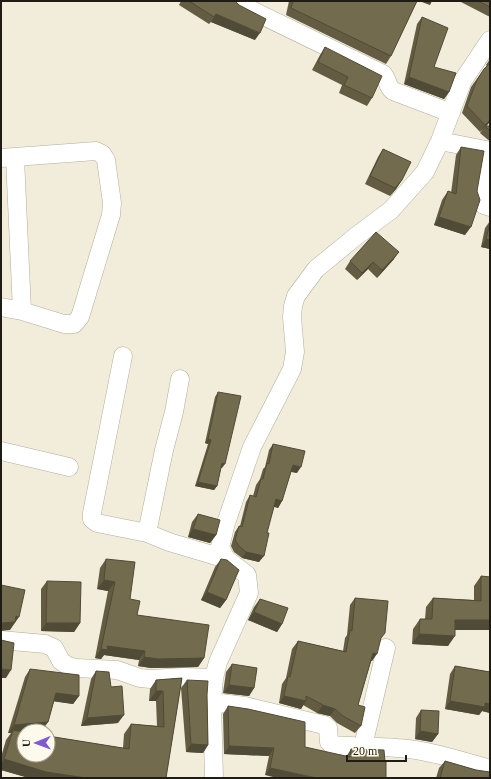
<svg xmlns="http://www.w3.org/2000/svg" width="491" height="779" font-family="Georgia,serif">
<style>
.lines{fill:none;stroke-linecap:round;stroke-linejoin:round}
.minor-casing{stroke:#b2ad9b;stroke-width:19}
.minor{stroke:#fff;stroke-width:18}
.wall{fill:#635c42}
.shaded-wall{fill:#504b36}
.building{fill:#736b4d;stroke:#504b36}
</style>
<rect width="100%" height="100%" fill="#f2edda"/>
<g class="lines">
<defs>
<path id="minor" d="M237,1L241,5L383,74C388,79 387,87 393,91L451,113
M440,141L486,150L489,159L482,201L484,205L490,207
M1,158L96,151L102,154L106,160L112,203L111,215L80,317L74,324H64L22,311L1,307
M15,158L22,311
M123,356L92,513V519L97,523L147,533
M180,379L174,412L164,450L147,533L169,542L226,559
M1,451L69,467
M1,640L45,644L54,648L61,661L68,666L77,668L117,670L140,678L151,679L183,677L214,678
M212,702L245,706L324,725L328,728L329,742L332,745C353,747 375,746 397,748C429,750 459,760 490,769
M363,746L386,648
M214,778L212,702L214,678L218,662L249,593L247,575L226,559L220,547L226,523L252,447L292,369L295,352L292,317L293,306L296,296L316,269L355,237L391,210L425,172L440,141L462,82L490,40"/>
</defs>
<use href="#minor" class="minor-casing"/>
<use href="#minor" class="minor"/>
</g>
<path class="wall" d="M181,1H235L255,40L211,22L209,24L179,5Z
M289,1H417L391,56L386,64L286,15Z
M459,1H490V17Z
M422,17L434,67L449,92L444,99L404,84L417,24Z
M325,47L372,98L367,106L339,93L342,85L312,70L320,55Z
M490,59V122L486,126H490V141L487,139L480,133L483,129L480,132L462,113L471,87L484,69L487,66L486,65Z
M461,147L465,235L434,225L442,200L448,191L451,193L456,155Z
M383,149L402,180L396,189L390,196L365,184L378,157Z
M490,221V249L481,247L485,228Z
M394,259L377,278L368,269L357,280L345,269L350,261Z
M218,392L222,468H221L217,486L214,490L195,486L208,444L205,443L215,397Z
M273,444L297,473L291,472L282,501L278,508L274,506L259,562L242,558L234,552L231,546L235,532L239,526H240L246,502L250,495L253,496L256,485L260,479L263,469L265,467L269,450Z
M198,514L216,535L210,543L188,537L192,522Z
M106,559L130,599L137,615L204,658L198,667L151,668L138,666L139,660L104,655L101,659L95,658L108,591L97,589L100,568Z
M221,559L226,600L220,608L201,600L215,567Z
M481,576L490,577V630H455L448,646L412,644L413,629L420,619H425L426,607L433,598L474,600V586Z
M47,581L80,623L74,632L41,631V589Z
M355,598L381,638L372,661H371L358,705L361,726L355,733L337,723L330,716L317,713L303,705L301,709L279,703L282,684L286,678L292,649L298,641L343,651L345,638L347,635L350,605Z
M260,599L282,624L277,632L248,620L254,607Z
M232,664L254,688L249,696L223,693L226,672Z
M455,666L490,672V713L482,711L479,715L445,709L450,674Z
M30,669L79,696L73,704L54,701L48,722L42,730L23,732L123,748L124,734L131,724L157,726L156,701H149L150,689L156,680L182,678L166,778H29L1,770V757L6,740L11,733H8L25,677Z
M96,671L111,687L118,723L81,726L91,679Z
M187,680L207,695L208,745L203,753L186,752L181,688Z
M228,706L305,747L346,757L351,749L384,750L265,775L269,756L224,754L223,714Z
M421,710L438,734L432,742L415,739L416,718Z
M445,761L476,770L490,778H436L439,768Z"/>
<path class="shaded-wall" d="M419,1H432L430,5Z
M216,14L260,33L255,40L211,22Z
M409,77L449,92L444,99L404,84Z
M490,120V122L486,126H485L480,132L485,125Z
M402,180L396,189L390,196L395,188Z
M439,217L471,227L465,235L434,225Z
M486,239L490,240V249L481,247Z
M399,252L394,259L377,278L382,270Z
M373,262L368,269L357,280L362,273Z
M208,439L211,440L208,444L205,443Z
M222,463L225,464L222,468L219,467Z
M293,465L301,467L297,473L289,471Z
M198,482L217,486L214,490L195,486Z
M276,499L282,501L278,508L271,506Z
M193,529L216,535L210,543L188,537Z
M246,552L264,556L259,562L242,558Z
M104,580L115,582L108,591L97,589Z
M207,592L226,600L220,608L201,600Z
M254,612L282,624L277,632L248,620Z
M16,616L19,617L10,630L1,631V623Z
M455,620H490V630H448Z
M46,623H80L74,632L41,631Z
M419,634L455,636L448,646L412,644Z
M107,646L145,651L139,660L104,655L101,659L95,658L101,649Z
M373,653L377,654L372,661L368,660Z
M144,657L204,658L198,667L151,668L138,666Z
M1,669L11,670L6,678H1Z
M229,685L254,688L249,696L223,693Z
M156,691H163L156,701H149Z
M56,693L79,696L73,704L51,701Z
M284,696L306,701L301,709L279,703Z
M450,701L485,703L490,704V713L482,711L479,715L445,709Z
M323,705L335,709L330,716L317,713Z
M124,715L118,723L81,726L87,718Z
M48,722L42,730L12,733L13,730L11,733H8L14,725Z
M420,731L438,734L432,742L415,739Z
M191,744L208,745L203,753L186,752Z
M229,746L274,748L269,756L224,754Z
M4,759L86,778H29L1,770V764Z
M270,768L317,778H277L265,775Z"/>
<path class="building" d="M189,1H235L239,5L266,19L260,33L216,14L214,17Z
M293,1H417L391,56L291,8Z
M478,1H490V7Z
M422,17L448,28L434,67L456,73L449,92L409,77Z
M325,47L382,76L372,98L344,85L348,77L318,62Z
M490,63V120L485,125L467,106L477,80L484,69Z
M485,126H490V131Z
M461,147L484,151L477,191L480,200L471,227L439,217L448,191L456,194Z
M383,149L411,162L402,180L395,188L370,176Z
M490,223V240L486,239Z
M376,232L399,252L382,270L373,262L362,273L350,261Z
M218,392L241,396L225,464L222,463L217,486L198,482L211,440L208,439Z
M273,444L305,451L301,467L293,465L282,501L276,499L267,533H269L264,556L246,552L239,546L235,540L239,526L242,527L250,495L256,497L261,479H263L267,463L269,464Z
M198,514L220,520L216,535L193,529Z
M106,559L135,562L130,599L140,601L137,615L209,625L204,658L158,659L144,657L145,651L107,646L108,650L101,649L115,582L104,580Z
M221,559L227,560L239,570L226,600L207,592Z
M481,576L490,577V620H455V636L419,634L420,619H432L433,598L481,601Z
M47,581L81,582L80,623H46Z
M1,585L25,590L19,617L16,616L15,622L2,623H1Z
M355,598L388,601L385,633L381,638L377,654L373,653L358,705L365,707L361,726L343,716L335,709L323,705L306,696V701L284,696L288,676L290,677L298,641L346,652L350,630L352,631Z
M260,599L288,608L282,624L254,612Z
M1,640L14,643L11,670L1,669Z
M232,664L257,668L254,688L229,685Z
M455,666L490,672V704L485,703V707L450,701Z
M30,669L79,675V696L56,693L48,722L14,725Z
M96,671L109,672L111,687L122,686L124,715L87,718Z
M182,678L166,778H86L46,772L4,759L13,730L24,732V755H48V736L129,749L131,724L164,727L163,691H156V680Z
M187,680L208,681L207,695L208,745L191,744Z
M228,706L248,709L305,722V747L350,757L351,749L384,750L385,762H386V778H317L270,768L274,748L229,746Z
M421,710L439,711L438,734L420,731Z
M445,761L476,770L490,772V778H440Z"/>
<rect width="491" height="779" fill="none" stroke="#1e1c15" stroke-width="4"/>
<g transform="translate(36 743) rotate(269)"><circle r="19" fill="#fefaeb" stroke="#a4a195"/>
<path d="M0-3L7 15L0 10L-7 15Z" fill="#7f5ad4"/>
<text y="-6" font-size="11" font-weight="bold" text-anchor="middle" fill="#1e1c15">U</text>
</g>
<path d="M347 755v6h59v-6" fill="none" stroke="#1e1c15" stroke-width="2"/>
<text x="353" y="755" font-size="12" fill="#1e1c15" stroke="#fefaeb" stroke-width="3" paint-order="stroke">20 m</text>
</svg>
